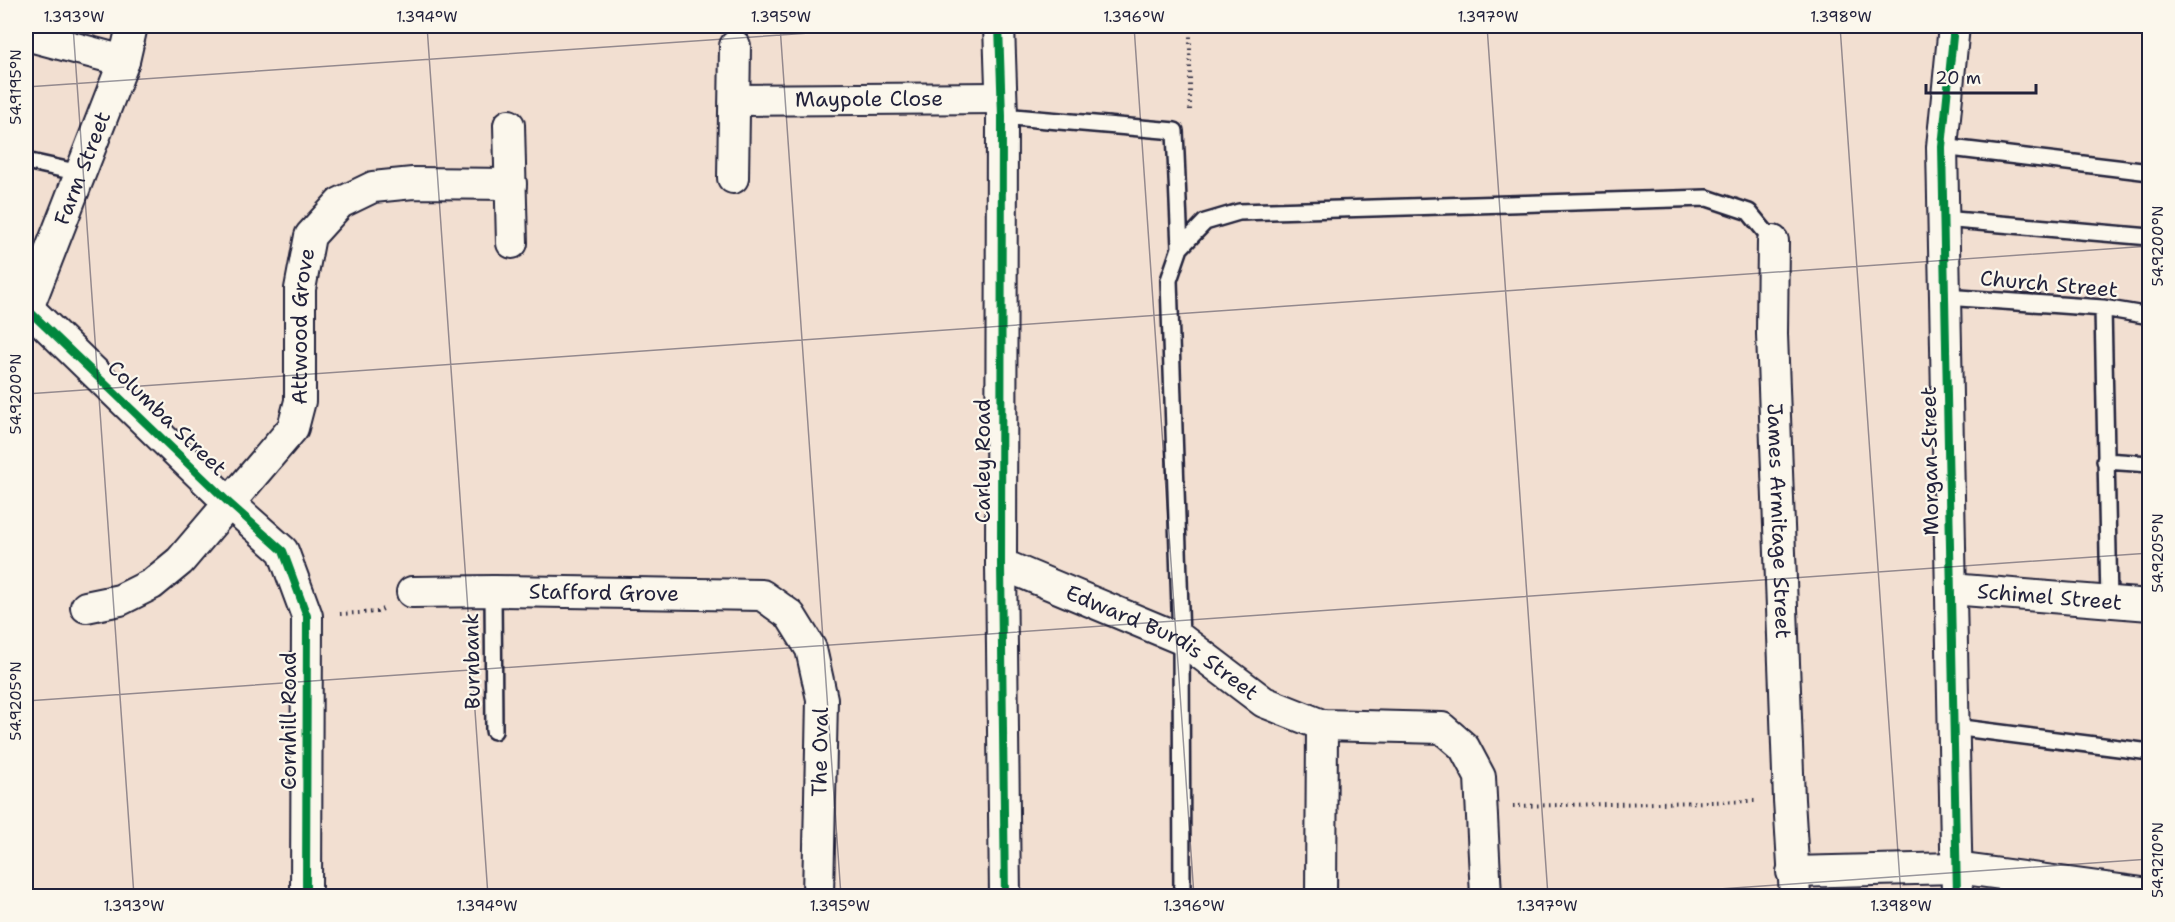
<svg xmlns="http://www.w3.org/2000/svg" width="2175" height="922" font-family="'Shantell Sans',sans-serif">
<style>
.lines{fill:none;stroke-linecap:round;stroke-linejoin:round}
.service-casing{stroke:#22223b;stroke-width:20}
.minor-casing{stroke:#22223b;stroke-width:34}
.path{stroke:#22223b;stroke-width:4;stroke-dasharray:1.5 4.5;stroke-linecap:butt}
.service{stroke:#fbf7ec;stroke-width:15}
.minor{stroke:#fbf7ec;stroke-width:30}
.cycleway-casing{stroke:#fbf7ec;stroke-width:11}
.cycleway{stroke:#00873e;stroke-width:8}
.ticks{fill:none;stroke:#22223b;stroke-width:1.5;stroke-opacity:0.45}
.labels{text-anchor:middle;stroke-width:4.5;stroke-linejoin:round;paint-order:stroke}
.street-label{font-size:21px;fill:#22223b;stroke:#fbf7ec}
.neatline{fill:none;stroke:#22223b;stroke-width:2}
.ticks-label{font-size:15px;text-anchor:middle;fill:#22223b}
</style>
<rect width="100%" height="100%" fill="#f2dfd1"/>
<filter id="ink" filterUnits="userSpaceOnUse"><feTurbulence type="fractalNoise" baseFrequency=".0167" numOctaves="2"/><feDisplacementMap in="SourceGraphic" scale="12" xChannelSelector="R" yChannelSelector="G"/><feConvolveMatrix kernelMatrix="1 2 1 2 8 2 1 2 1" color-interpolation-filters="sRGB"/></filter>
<g filter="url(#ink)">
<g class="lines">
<defs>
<path id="service" d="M1002,116L1175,131L1180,248
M1942,147L2150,172
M26,161L80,173
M1943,219L2150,237
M1945,297L2103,308L2150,316
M2103,308L2109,602
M2105,461L2150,464
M493,591L494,731
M1954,727L2150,752
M1182,896L1181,639L1169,280L1180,248L1205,222L1239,212L1707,198L1749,212L1773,241"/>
<g id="minor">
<path d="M999,26L1002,116L1001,564L1005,896"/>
<path d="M1954,26L1942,147L1957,896"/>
<path d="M26,35L124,61"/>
<path id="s1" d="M735,100L1001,98"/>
<path d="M509,125L512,243"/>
<path d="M733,178L735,46"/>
<path id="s2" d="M1773,241L1772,334L1789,800L1795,896"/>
<path d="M28,308L228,502L283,551L307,616L306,896"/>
<path id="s3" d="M28,308L124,61L132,26"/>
<path id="s4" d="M1001,564L1181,639L1264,702L1322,725L1442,728L1464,747L1480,777L1486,896"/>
<path id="s5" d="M1951,589L2150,605"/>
<path id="s6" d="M412,592L493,591L762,595L790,615L811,649L822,699L818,896"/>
<path id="s7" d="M86,607L120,600L152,584L180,561L293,428L300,401V289L310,236L340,203L373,187L413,183L511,184"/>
<path d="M1792,872L1956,868L2150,894"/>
<path d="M1321,896L1322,725"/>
</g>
</defs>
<use href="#service" class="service-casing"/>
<use href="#minor" class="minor-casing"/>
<path class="path" d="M1190,110V26
M340,614L377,612L385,608
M1513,806L1755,801"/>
<use href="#service" class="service"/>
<use href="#minor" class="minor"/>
<defs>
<path id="cycleway" d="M999,26L1002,116L1001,564L1005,896
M1954,26L1942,147L1957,896
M26,308L228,502L283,551L307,616L306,896"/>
</defs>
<use href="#cycleway" class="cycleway-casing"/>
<use href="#cycleway" class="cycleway"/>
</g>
</g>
<path class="ticks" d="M73,26L134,896M427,26L488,896M780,26L841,896M1134,26L1194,896M1487,26L1548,896M1840,26L1901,896M26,87L912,26M26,394L2150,246M26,701L2150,553M1619,896L2150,859"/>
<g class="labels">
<g class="street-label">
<text dy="7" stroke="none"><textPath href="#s1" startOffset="134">Maypole Close</textPath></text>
<text dy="7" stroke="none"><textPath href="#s3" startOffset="150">Farm Street</textPath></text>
<text transform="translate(2049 284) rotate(5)" y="7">Church Street</text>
<text dy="7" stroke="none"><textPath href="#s7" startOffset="384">Attwood Grove</textPath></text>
<text transform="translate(167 418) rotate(44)" y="7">Columba Street</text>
<text transform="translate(983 461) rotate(-90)" y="7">Carley Road</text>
<text transform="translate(1930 461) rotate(-91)" y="7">Morgan Street</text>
<text dy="7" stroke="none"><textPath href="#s2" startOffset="280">James Armitage Street</textPath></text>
<text dy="7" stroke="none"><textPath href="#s6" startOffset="192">Stafford Grove</textPath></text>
<text dy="7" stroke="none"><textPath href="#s5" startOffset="99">Schimel Street</textPath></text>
<text dy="7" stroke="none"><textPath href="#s4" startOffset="180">Edward Burdis Street</textPath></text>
<text transform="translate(472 661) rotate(-91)" y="7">Burnbank</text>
<text transform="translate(289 721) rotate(-90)" y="7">Cornhill Road</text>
<text transform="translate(820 752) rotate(-89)" y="7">The Oval</text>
</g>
</g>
<rect width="2175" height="922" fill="none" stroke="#fbf7ec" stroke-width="66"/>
<path d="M1926 84v9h110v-9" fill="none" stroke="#22223b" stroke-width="3"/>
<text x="1935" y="84" font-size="18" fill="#22223b" stroke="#fbf7ec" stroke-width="4.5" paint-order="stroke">20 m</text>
<rect x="33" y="33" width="2109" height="856" class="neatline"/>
<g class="ticks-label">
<text x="74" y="22">1.393°W</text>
<text x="427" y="22">1.394°W</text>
<text x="781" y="22">1.395°W</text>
<text x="1134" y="22">1.396°W</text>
<text x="1488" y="22">1.397°W</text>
<text x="1841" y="22">1.398°W</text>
<text transform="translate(16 87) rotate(-90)" y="5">54.9195°N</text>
<text transform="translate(2158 246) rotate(-90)" y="5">54.9200°N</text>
<text transform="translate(16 394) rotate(-90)" y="5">54.9200°N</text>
<text transform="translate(2158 553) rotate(-90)" y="5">54.9205°N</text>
<text transform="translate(16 701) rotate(-90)" y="5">54.9205°N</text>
<text transform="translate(2158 860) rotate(-90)" y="5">54.9210°N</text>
<text x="134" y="911">1.393°W</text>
<text x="487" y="911">1.394°W</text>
<text x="840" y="911">1.395°W</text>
<text x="1194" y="911">1.396°W</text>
<text x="1547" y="911">1.397°W</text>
<text x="1901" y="911">1.398°W</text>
</g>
</svg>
